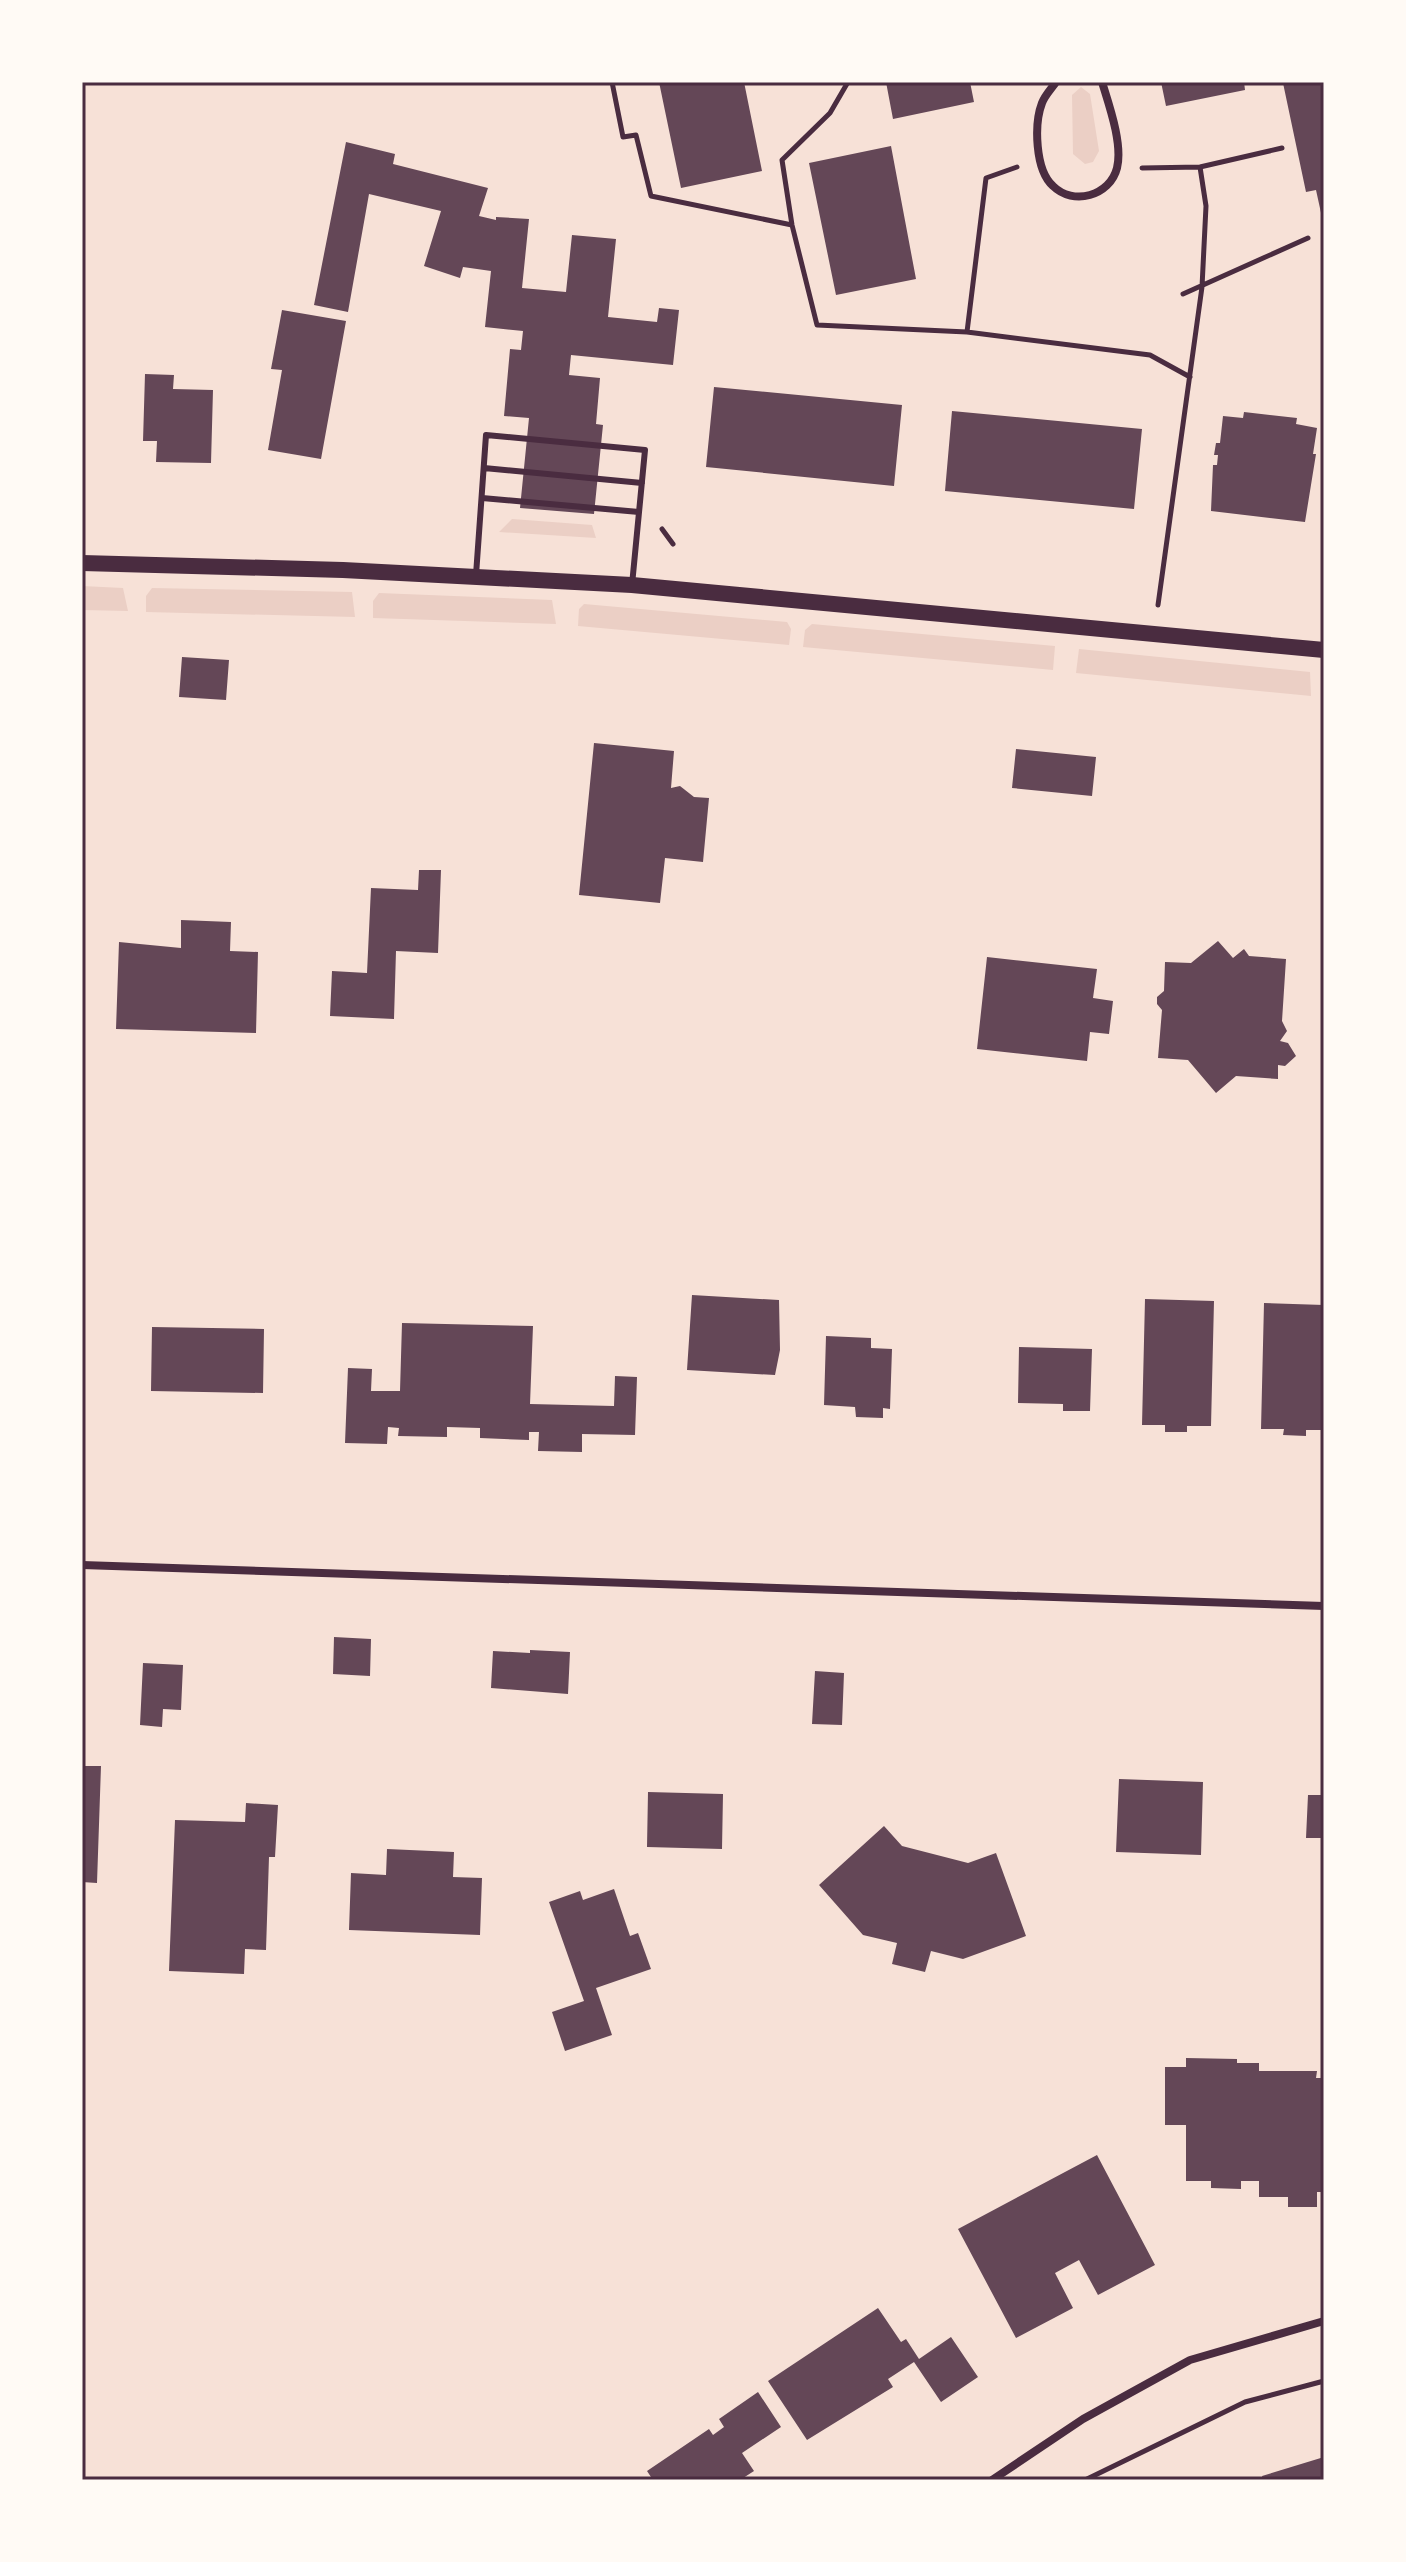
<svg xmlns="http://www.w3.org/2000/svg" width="1406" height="2562" font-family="'Archivo Narrow',sans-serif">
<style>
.green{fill:#ebcfc5}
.building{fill:#644757}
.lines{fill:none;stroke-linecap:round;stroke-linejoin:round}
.path{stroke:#4a2c40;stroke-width:5}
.service{stroke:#4a2c40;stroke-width:6}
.minor{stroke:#4a2c40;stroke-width:8}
.secondary{stroke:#4a2c40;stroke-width:16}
.neatline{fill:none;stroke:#4a2c40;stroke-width:3}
</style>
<rect width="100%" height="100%" fill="#f7e1d7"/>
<path class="green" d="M1081,87L1090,94L1099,151L1093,162L1085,164L1073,154L1072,95Z
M512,519L592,525L596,538L499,532Z
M82,586L123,588L128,611L82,610Z
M152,588L352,592L355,617L146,612V596Z
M379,593L552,600L556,624L373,618V601Z
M584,604L787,622L791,629L789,645L578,626L579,609Z
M812,624L1055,646L1053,670L803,647L805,630Z
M1079,649L1310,672L1311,696L1076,673Z"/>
<path class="building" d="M659,82H744L762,171L681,188Z
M886,82H970L974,102L893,119Z
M1161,82H1244L1245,90L1166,106Z
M1324,82V222H1323L1316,190L1306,192L1283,83Z
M346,142L395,154L393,164L488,188L479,216L496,220V217L529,219L522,288L566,292L572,235L616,239L608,317L657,322L659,308L679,310L673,365L571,355L569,375L600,378L596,424L603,425L594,514L520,508L529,418L504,416L510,349L521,350L523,331L485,327L491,271L463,267L460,278L424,266L441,211L369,194L348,312L314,305Z
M891,146L916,279L836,295L809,163Z
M282,310L346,321L321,459L268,450L282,370L271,369Z
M145,374L174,375L173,389L213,390L211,463L156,462L157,441H143Z
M714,387L902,405L894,486L706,467Z
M952,411L1142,429L1134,509L945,491Z
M1244,412L1297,418L1296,424L1317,428L1313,454H1316L1305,522L1211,511L1213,465H1217L1218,455H1214L1216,443H1220L1223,416L1243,418Z
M182,657L229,660L226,700L179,697Z
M594,743L674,751L671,788L680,786L694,797L709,798L703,862L665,858L660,903L579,895Z
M1016,749L1096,757L1092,796L1012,788Z
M419,870H441L438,953L396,951L394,1019L330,1016L332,971L367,973L371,888L418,890Z
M181,920L231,922L230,951L258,952L256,1033L116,1029L119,942L181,948Z
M1218,941L1233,958L1244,949L1249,956L1286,959L1282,1021L1287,1031L1280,1041L1288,1043L1296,1056L1285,1066L1278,1065V1079L1236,1076L1216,1093L1188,1060L1158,1058L1162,1010L1157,1004V997L1164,991L1165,962L1191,963Z
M987,957L1097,969L1093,998L1113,1001L1109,1034L1090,1032L1087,1061L977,1049Z
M692,1295L779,1300L780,1350L775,1375L687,1370Z
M1145,1299L1214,1301L1211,1426H1187V1432H1165V1425H1142Z
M1264,1303L1324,1305V1430H1306V1436L1283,1435L1284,1429H1261Z
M402,1323L533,1326L530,1404L614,1406L615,1376L637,1377L635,1435L582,1434V1452L538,1451L539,1432H529V1440L480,1438V1428L447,1427V1437L398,1436L399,1428L388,1427L387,1444L345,1443L348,1368L372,1369L371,1391H400Z
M152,1327L264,1329L263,1393L151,1391Z
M826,1336L871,1338V1348L892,1349L890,1409L883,1408V1418L856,1417L855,1407L824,1405Z
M1019,1347L1092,1349L1090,1411H1063V1404L1018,1403Z
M334,1637L371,1639L370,1676L333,1674Z
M530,1650L570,1652L568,1694L491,1688L493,1651L530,1653Z
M143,1663L183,1665L181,1710L163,1709L162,1727L140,1725Z
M815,1671L844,1673L842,1725L812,1724Z
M82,1766H101L97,1883L82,1882Z
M1119,1779L1203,1782L1201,1855L1116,1852Z
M648,1792L723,1794L722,1849L647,1847Z
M1308,1795H1324V1838H1306Z
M246,1803L278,1805L275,1857H269L266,1950L245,1949L244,1974L169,1971L175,1820L245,1822Z
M884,1826L902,1846L968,1863L996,1853L1026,1936L963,1959L931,1951L925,1972L892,1964L897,1943L863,1935L819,1885Z
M387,1849L454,1852L453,1877L482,1878L480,1935L349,1930L351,1873L386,1875Z
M614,1889L630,1936L638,1933L651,1969L596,1988L612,2035L565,2051L552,2012L584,2001L549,1902L580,1891L583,1900Z
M1186,2058L1237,2059V2063H1259V2071H1317L1316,2078H1324V2192H1317V2207H1288V2197H1259V2181H1241V2189L1211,2188V2181H1186V2125H1165V2067H1186Z
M1097,2155L1155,2265L1098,2295L1079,2260L1055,2273L1073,2308L1016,2338L958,2229Z
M878,2308L901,2342L906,2339L919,2359L951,2337L978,2377L941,2402L914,2362L888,2379L893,2387L807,2440L768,2381Z
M758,2392L781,2427L742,2453L754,2471L740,2480H646L651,2477L647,2471L709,2429L713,2435L724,2427L719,2419Z
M1324,2457V2480H1263L1262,2476Z"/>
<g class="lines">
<path class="path" d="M612,82L623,137L636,135L651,196L792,225
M848,82L830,113L782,160L792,225L817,325L967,332L986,178L1017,167
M1142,168L1200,167L1282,148
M1183,294L1308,238
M967,332L1150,355L1190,377
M662,529L673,544
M1158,605L1202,287L1206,206L1200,167
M1085,2480L1245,2402L1324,2381"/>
<path class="service" d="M484,468L642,483
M482,498L639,512
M476,575L486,435L645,450L632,585"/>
<path class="minor" d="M1056,82C1052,88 1045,95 1042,103C1034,124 1035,170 1053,186C1073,206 1110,196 1117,168C1123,144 1109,105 1102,82
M82,1565L1324,1606
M992,2480L1083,2419L1190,2360L1324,2321"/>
<path class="secondary" d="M82,563L343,570L632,585L1324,650"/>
</g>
<rect width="1406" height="2562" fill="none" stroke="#fffaf5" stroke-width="168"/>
<rect x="84" y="84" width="1238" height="2394" class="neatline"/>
</svg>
